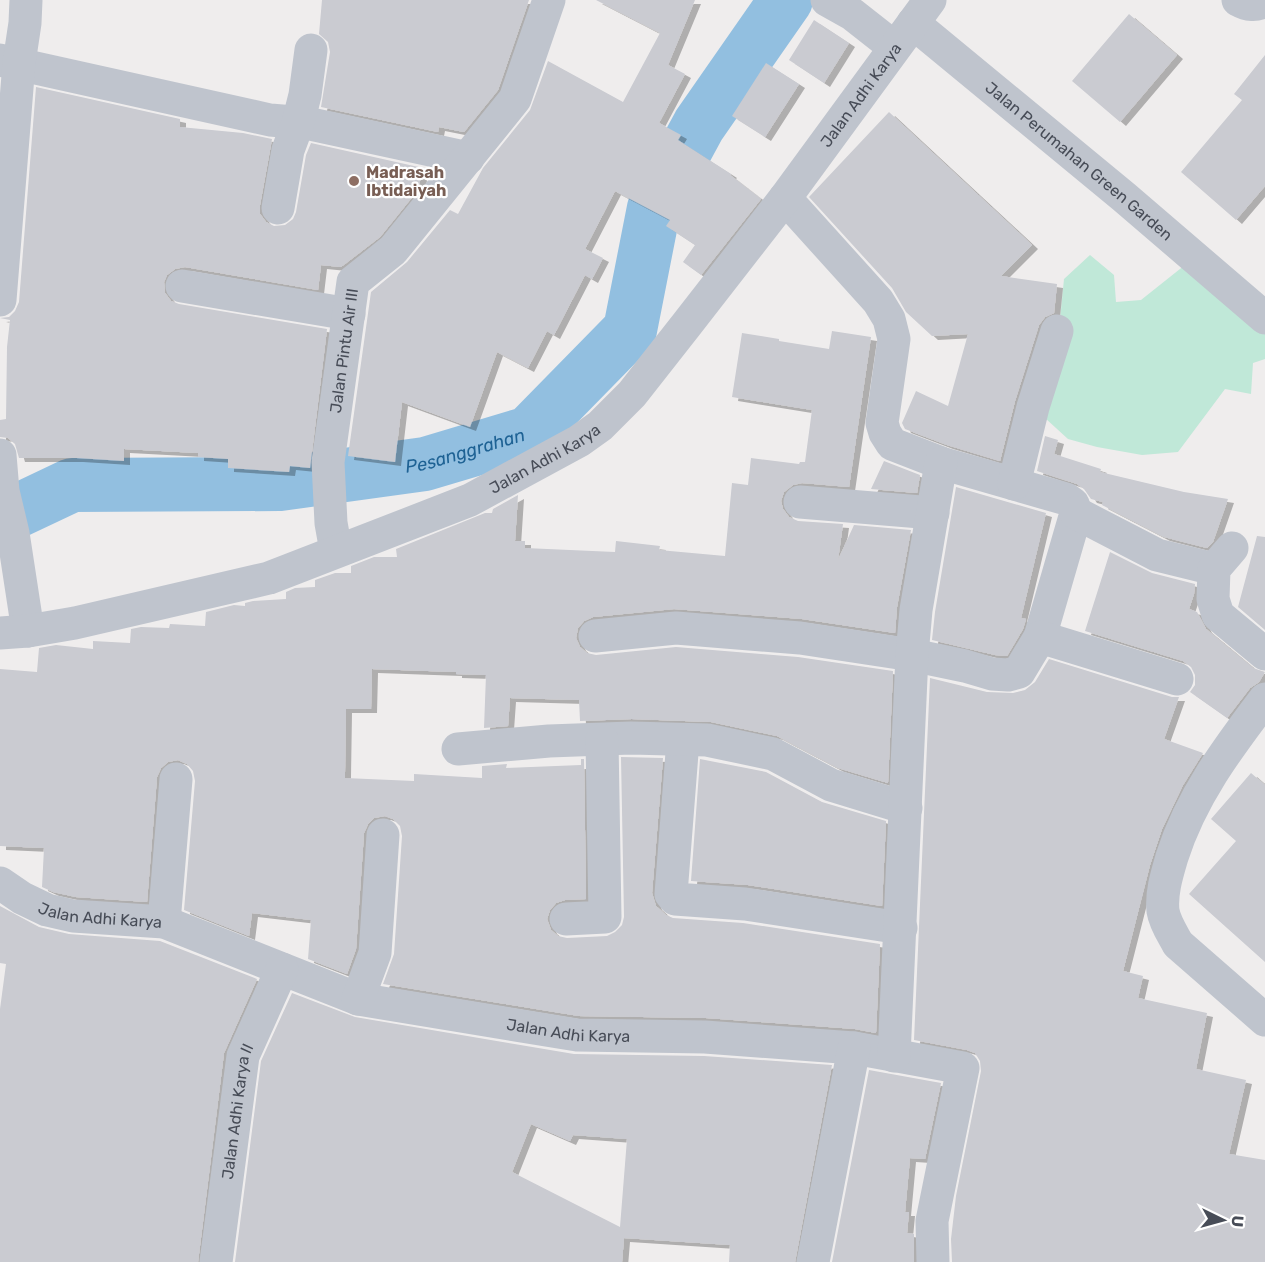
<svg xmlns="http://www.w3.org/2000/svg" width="1265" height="1262" font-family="Rubik,sans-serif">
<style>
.green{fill:#c0e8d8}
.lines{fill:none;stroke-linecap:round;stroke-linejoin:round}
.river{stroke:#92bfe0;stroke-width:54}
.building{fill:#cacbd1;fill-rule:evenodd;filter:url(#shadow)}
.minor{stroke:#bfc4cd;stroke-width:33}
.education-dot{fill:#8d6e63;stroke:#fff;stroke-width:2}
.labels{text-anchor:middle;stroke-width:4.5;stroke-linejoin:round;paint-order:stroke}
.street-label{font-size:16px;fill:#474c57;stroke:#fff}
.education-label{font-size:16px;font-weight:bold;fill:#785e54;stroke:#fff;text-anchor:start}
.water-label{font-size:18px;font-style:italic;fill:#1e6294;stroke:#fff}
</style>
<defs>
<filter id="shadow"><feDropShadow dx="6" dy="4" stdDeviation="0" flood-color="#0004"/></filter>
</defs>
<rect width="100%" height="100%" fill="#efeded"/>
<path class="green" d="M1090,255L1114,275L1116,302L1141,300L1185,265L1265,332V359L1253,363L1251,394L1225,389L1178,452L1142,455L1097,447L1068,439L1033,407L1057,350L1064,279Z"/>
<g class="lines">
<path class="river" id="s1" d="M0,519L72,485L280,484L425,464L529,433L630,330L654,208L699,125L786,0"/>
</g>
<path class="building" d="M322,0H529L498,90L464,132L439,127L438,132L321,107L330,52L328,42L319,34Z
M596,0H695L668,65L685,74L659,123L681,135L678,140L731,174L730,175L761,199L701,275L683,262L695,245L666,226L670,220L615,191L585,249L603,258L592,279L585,275L554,335L547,331L528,368L497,352L470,427L402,402L395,462L348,456L371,292L407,262L450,210L458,214L483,168L530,110L548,61L623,102L660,33Z
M1129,14L1177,55L1120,122L1072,81Z
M814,20L849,43L824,83L789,60Z
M1265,55V186L1236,220L1181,172L1242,100L1234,94Z
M766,63L799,84L765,137L732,116Z
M36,87L180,119V127L243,133L272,139L260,205V214L266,222L274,226L285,225L293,219L296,212L306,155L311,143L423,168L418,190L380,237L341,267L321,265L318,290L185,267L175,269L167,275L164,282L165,293L171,301L179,304L327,329L310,468L290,466L289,472L228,468V459L198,457V453L124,449V461L77,458H19L15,444L8,438L0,437V420L6,419L7,347L10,320L0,318L9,317L15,311L19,302Z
M889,112L1032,245L1001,276L1057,284L1054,313L1045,317L1039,325L1015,401L1000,461L947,445L905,429L902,423L916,391L948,406L968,334L932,336L906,312L892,288L809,197Z
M832,331L871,337L849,487L802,483L793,485L784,492L781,501L783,509L789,517L798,521L843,524L838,560L854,525L911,530L897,607L895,633L802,619L674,609L593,617L584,621L578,628L576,638L580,647L587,653L596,655L676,647L798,657L893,671L888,783L838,768L777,736L711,722L632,719L580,721L579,700L510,698L508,726L484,728L486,675L456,674V672L372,669L371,709H346L345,772V778L414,781V774L482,778V766L507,764L506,768L581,765V759H584L586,899L565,900L556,903L550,910L547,919L551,930L558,936L567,938L607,936L615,932L622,925L624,917L621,757L663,758L652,893L656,906L666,915L673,918L743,923L880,944L876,1033L855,1029L706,1018L579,1016L383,984L394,954L402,836L400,826L393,819L385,816L374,818L368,824L364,833L356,949L347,974L308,959L311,920L252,913L249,936L184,910L195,781L193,771L187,764L178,760L168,762L161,768L157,777L147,902L76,897L53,892L42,887L44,848L0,846V669L37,672L39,648L56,645L93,649V641L130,643L131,629L141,627L169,628L170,624L205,626L206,612L234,605L245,606V603L253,601L286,599V592L295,588L315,587V580L335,573H351V566L374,557H397L396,549L485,513H492L493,509L518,495L515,541H525V548L615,552L616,541L660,546L659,550L725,556L732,483L748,485L751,458L799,464L800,462H805L812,410L732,397L742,333L779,339V341L829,349Z
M1045,436L1058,440L1054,454L1101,469L1100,472L1184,492L1228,499L1213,542L1207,548L1164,537L1102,505L1103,502L1091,499L1084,489L1077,484L1037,471Z
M884,461L920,475L917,493L871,489Z
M956,487L1046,513L1021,618L1026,619L1023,629L1007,656L995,655L932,640L935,612Z
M1257,536L1265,537V630L1238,607Z
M1110,552L1152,573L1195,584L1194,594L1189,609L1197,612L1206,629L1253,668L1265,672L1259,682L1250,688L1227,718L1190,692L1195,685V675L1191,667L1183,661L1085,631Z
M1049,659L1172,697H1179L1164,739L1203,753L1183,785L1162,829L1150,865L1123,971L1143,976L1138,998L1207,1013L1196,1069L1246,1080L1229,1154L1265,1160V1262H952L951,1239L956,1196L981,1071L980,1061L975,1053L967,1050L914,1040L930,678L987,692L1013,693L1025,690L1035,682Z
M700,759L766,772L822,802L886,821L882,906L748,885L691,881Z
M1251,773L1265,785V962L1189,894L1236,841L1211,819Z
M0,906L39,927L69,934L160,941L257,979L224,1053L198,1262H0V1009L6,964L0,963Z
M292,993L355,1017L574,1054L704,1056L832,1065L795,1262H729L730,1245L624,1238L622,1262H235L261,1061ZM531,1124L570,1141L573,1135L627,1139L620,1227L512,1172Z
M869,1070L941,1083L925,1159L910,1158L905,1212H909L907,1233L914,1234V1262H832Z"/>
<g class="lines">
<g class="minor">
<path d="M827,0L852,14L894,47"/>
<path d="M1238,0C1247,5 1257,7 1265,0"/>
<path id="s2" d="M913,23L1124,197L1265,318"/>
<path d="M0,60L270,120L306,123L468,158"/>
<path d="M785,198L878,301L889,319L894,339L882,423L885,433L892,444L941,463L1066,499L1073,504L1076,513L1040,637"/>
<path d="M278,208L288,150L298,123L305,95L311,50"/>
<path d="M182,286L349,314"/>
<path d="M0,300L19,63L25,23L26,0"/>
<path d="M0,455L3,491L13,533L28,631"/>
<path d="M1014,484L1033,407L1057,331"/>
<path d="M800,502L933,513"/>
<path d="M1076,513L1157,555L1214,569"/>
<path d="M1232,548L1214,569L1213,599L1218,615L1265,654"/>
<path id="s3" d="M336,551L331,523L328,462L353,282L393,250L515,99L549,0"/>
<path id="s4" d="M0,633L28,631L75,623L269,578L470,500L579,441L600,426L632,394L687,324L785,198L930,0"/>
<path d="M595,636L676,628L800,638L912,655L965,666L992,674L1008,675L1019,672L1040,637L1177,679"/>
<path d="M1265,699C1227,749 1191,797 1172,857C1167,874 1161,893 1163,911C1165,923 1172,933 1178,944L1265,1020"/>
<path d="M683,740L671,894L675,899L745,904L901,928"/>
<path d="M458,749L549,741L631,738L707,740L773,754L831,785L906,808"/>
<path id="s5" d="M0,883L22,898L47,910L73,916L164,922L358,999L577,1035L705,1037L854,1048L963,1068L932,1221L933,1262"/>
<path d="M566,919L605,917L602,740"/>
<path d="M164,922L176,779"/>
<path d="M358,999L375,953L383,835"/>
<path d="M894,1056L912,655L916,610L941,463"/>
<path id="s6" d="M216,1262L243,1056L282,969"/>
<path d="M813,1262L854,1048"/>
</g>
</g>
<circle class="education-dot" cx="354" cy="181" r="6"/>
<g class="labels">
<g class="street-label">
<text dy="6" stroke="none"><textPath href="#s4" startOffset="1062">Jalan Adhi Karya</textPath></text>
<text dy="6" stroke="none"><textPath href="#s2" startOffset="216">Jalan Perumahan Green Garden</textPath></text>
<text dy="6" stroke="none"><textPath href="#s3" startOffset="202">Jalan Pintu Air III</textPath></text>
<text dy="6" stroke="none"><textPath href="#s4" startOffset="576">Jalan Adhi Karya</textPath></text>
<text dy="6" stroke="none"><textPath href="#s5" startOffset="108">Jalan Adhi Karya</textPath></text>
<text dy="6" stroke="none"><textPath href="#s5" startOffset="594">Jalan Adhi Karya</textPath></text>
<text dy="6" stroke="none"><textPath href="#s6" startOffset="152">Jalan Adhi Karya II</textPath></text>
</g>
<g class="education-label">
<text x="366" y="178">Madrasah<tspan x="366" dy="18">Ibtidaiyah</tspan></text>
</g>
<g class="water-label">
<text dy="6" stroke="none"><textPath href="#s1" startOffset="476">Pesanggrahan</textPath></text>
</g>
</g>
<g transform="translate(1223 1220) rotate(95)" stroke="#ffffff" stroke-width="4.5" paint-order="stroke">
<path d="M0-4.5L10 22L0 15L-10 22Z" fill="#474c57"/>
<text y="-9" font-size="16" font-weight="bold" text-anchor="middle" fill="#474c57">U</text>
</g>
</svg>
